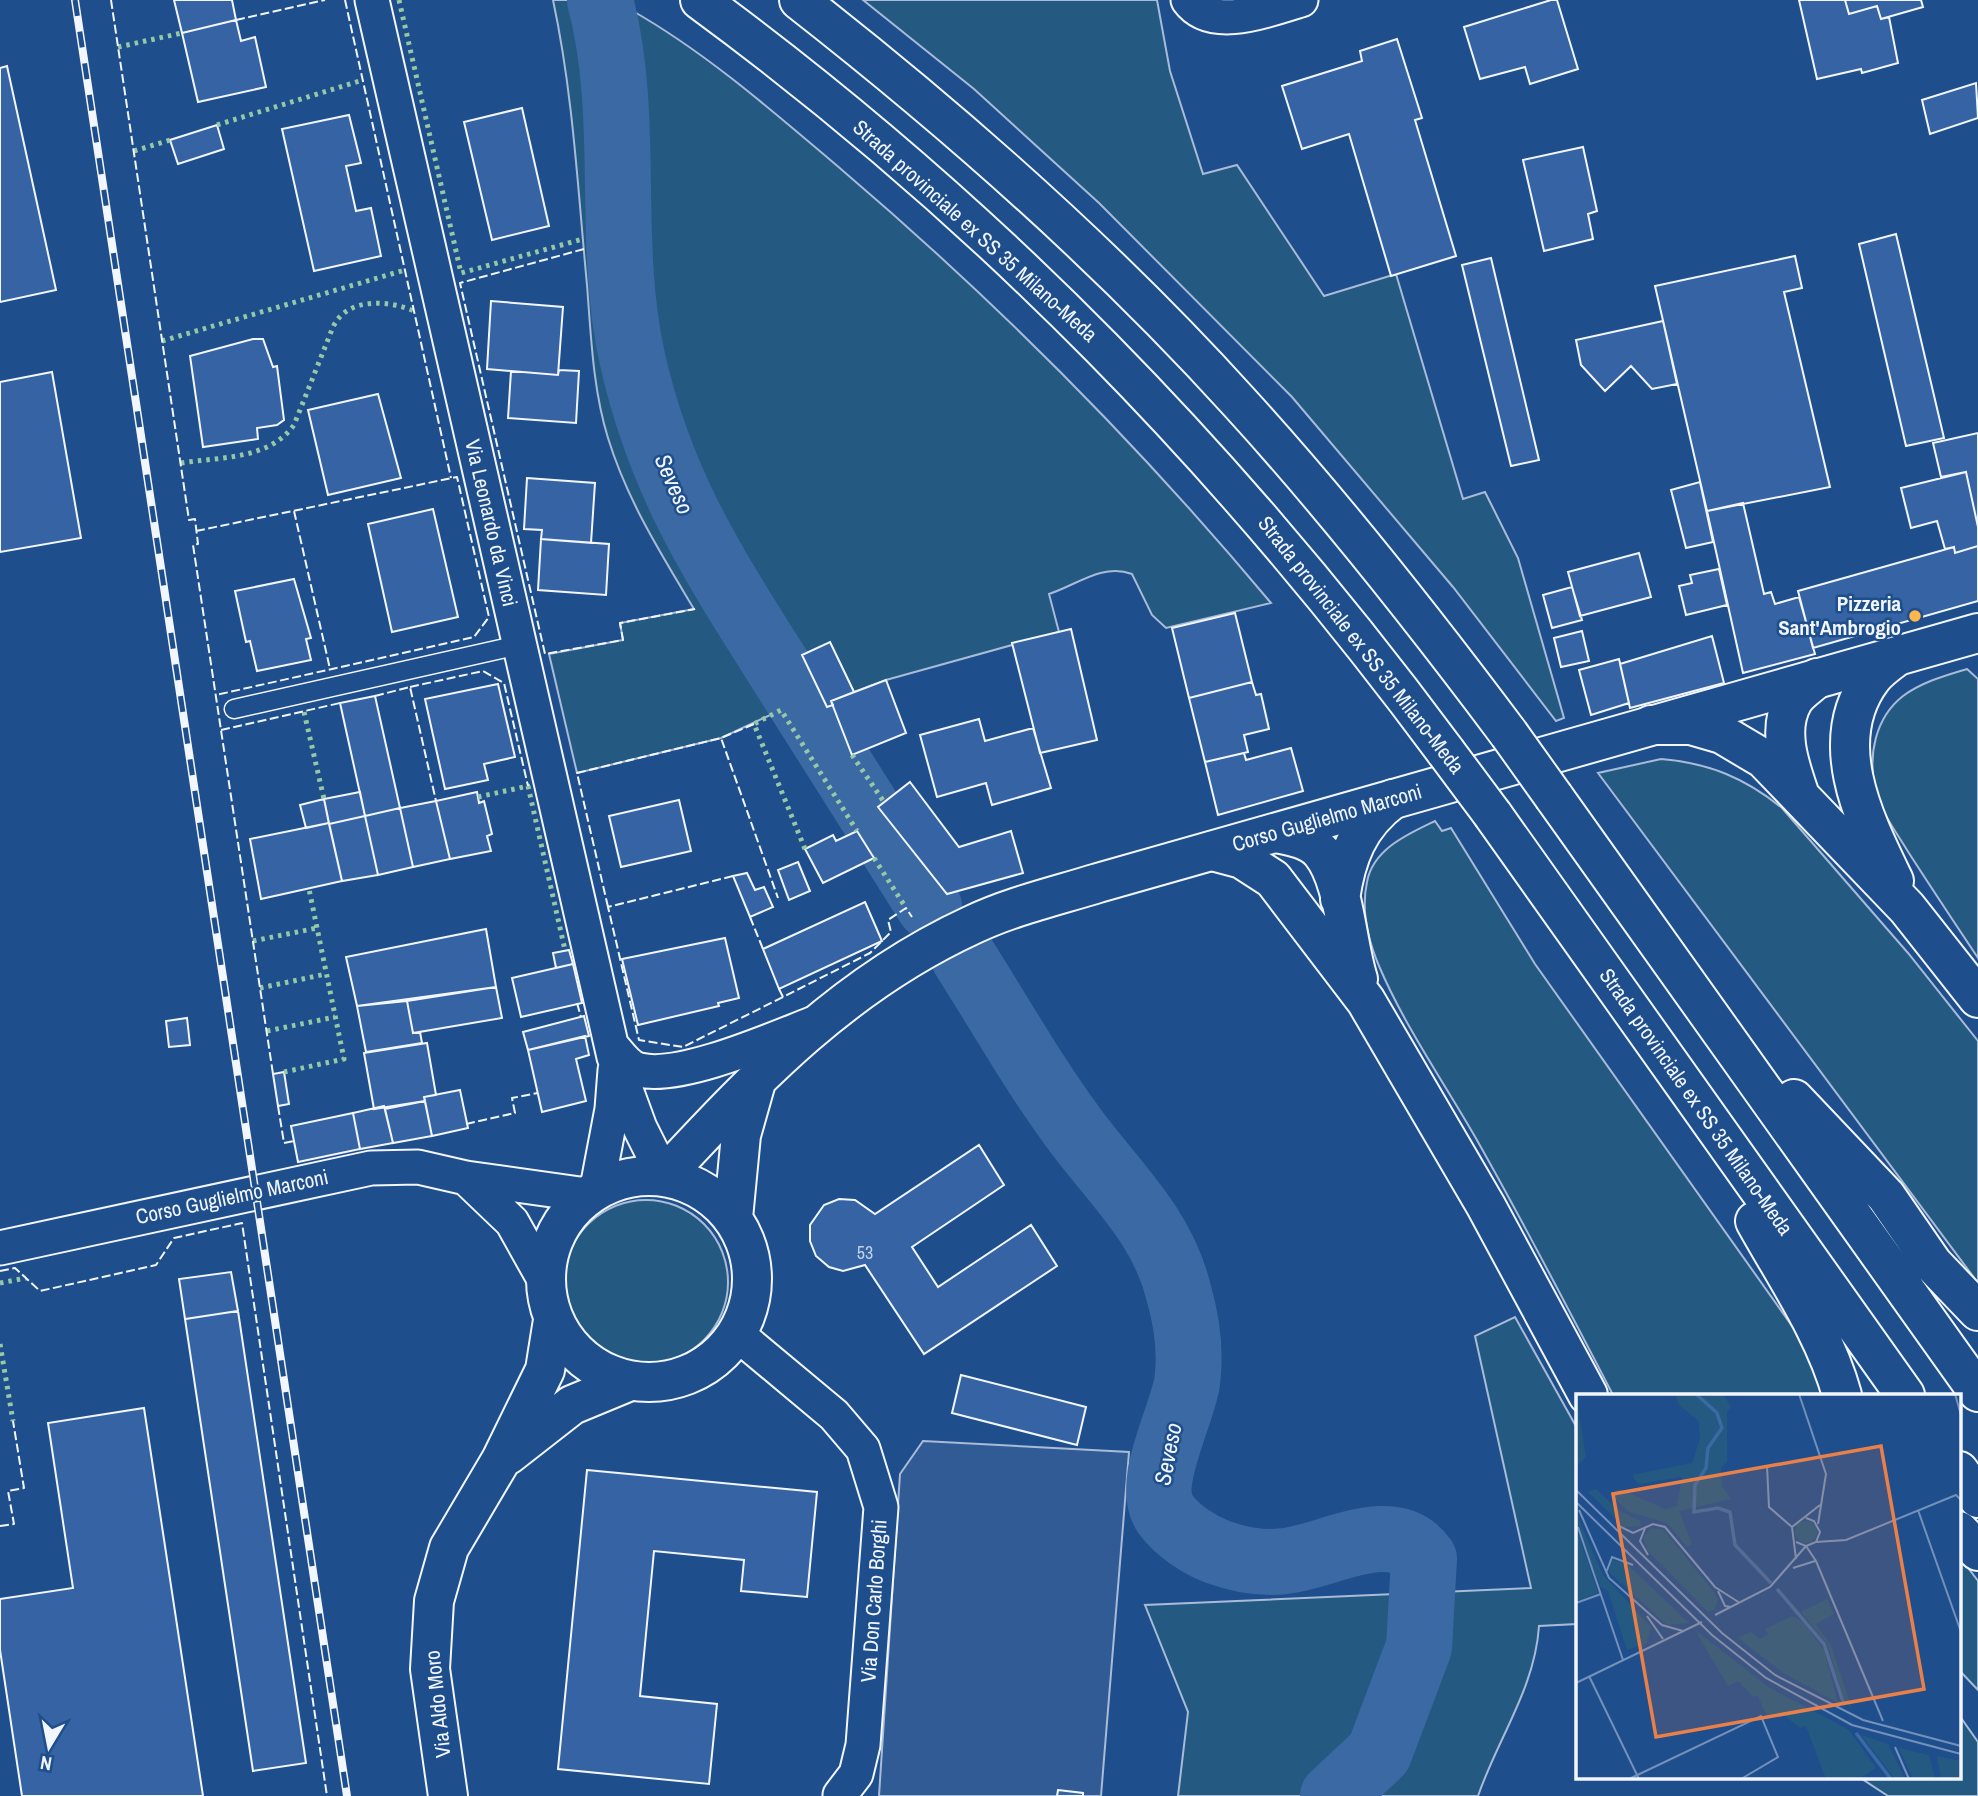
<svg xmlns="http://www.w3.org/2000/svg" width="1978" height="1796" font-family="'Archivo Narrow',sans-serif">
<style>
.green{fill:#245a82;stroke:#a8bbd7;stroke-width:2}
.parking{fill:#305b95;stroke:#a8bbd7;stroke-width:2}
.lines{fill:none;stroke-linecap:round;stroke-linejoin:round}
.river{stroke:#3b69a3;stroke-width:66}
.building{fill:#3563a3;stroke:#f2f6ff;stroke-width:2}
.service-casing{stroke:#f2f6ff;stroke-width:21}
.minor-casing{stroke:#f2f6ff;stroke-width:37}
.tertiary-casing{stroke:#f2f6ff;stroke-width:42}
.trunk-casing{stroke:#f2f6ff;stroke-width:42}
.service{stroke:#1f4e8c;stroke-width:18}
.minor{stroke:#1f4e8c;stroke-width:33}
.tertiary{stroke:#1f4e8c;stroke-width:38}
.trunk{stroke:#1f4e8c;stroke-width:38}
.rail-casing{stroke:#f2f6ff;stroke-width:8}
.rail{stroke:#1f4e8c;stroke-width:5;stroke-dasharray:16;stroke-linecap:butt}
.trunk-bridge-casing{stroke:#f2f6ff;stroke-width:42;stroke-linecap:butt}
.trunk-bridge{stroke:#1f4e8c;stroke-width:38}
.hedge{stroke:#97c8a6;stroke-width:5;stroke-dasharray:3.5 5;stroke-linecap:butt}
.fence{stroke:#f2f6ff;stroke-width:2;stroke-dasharray:9 3.5;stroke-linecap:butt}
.poi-dot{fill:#ffb74d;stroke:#1f4e8c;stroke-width:2.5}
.labels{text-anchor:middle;stroke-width:5;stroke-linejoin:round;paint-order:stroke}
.number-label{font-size:18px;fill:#c3d1e8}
.street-label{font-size:21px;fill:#f2f6ff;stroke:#1f4e8c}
.poi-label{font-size:21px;font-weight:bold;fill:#f2f6ff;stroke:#1f4e8c;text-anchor:end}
.water-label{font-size:23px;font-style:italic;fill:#f2f6ff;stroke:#1f4e8c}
.inset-river{fill:none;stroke:#3b69a3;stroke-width:3.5}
.inset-road{fill:none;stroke:#7391ba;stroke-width:2}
.view{fill:#ea8049;fill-opacity:0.15;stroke:#ea8049;stroke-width:3.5}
.inset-edge{fill:none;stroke:#f2f6ff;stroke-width:3.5}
</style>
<rect width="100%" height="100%" fill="#1f4e8c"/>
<path class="green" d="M553,0H577L591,64L615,335L621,381L637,451L668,521L781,710L721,738L577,773L549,654L623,640L620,623L694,609C661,554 627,500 608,438C593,390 591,336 587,285C578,191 573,93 553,0Z
M863,0H1157L1170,71L1203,174L1237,165L1324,296L1396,274L1463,499L1485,492L1518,558L1564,718L1556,721L1453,587L1292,397L1099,203L974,89Z
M631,10C707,53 776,114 842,170C998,303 1140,446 1271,603L1166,628L1152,615L1132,574C1102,563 1077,585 1049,594L1059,632L886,680L854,692L830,643L802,655L779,639L680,461L664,410L648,344L640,301L633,215L635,80Z
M1967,669L1978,679V958C1954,922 1930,886 1907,850C1896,832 1880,810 1875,789C1868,755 1875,718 1903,696C1922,682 1944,676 1967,669Z
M1661,759C1709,763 1745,778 1782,808L1908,953L1978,1041V1283L1598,773Z
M1435,821L1442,831L1451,828L1535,964L1807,1347L1823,1395H1613C1569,1310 1525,1225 1478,1142C1445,1084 1405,1027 1379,966C1368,940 1361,910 1367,882C1373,849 1408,834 1435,821Z
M564 1282a82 82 0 1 1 164 0a82 82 0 1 1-164 0Z
M1515,1317L1577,1428V1624L1539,1626C1535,1688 1498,1738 1478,1796H1178L1188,1712L1145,1605L1531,1588L1475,1336Z
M1959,1556L1978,1581V1690L1959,1670Z
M1959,1715L1978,1742V1796H1888L1859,1777H1959Z"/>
<path class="parking" d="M923,1441L1129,1452L1101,1796H879L900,1474Z"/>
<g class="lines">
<path class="river" d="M600,0C631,117 606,239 632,357C660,485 716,569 785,678C833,754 881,830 929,906
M963,956C1000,1014 1034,1075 1075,1130C1115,1184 1163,1226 1179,1294C1187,1322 1191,1354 1187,1383C1181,1418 1144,1485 1166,1515C1178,1531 1199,1545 1218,1552C1240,1560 1262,1564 1285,1561C1327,1557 1393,1515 1424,1559L1419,1647L1379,1753L1333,1796"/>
</g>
<path class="building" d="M174,0H232L236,20L182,33Z
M1551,0H1557L1578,69L1530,84L1525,67L1480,79L1464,27Z
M1799,0H1845L1849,14L1877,6L1881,19L1889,17L1898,63L1862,73L1861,69L1817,79Z
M1845,0H1921L1923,7L1881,19L1877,6L1849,14Z
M236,20L241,41L255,37L266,87L198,102L182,33Z
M1397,39L1422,118L1415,120L1456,256L1391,276L1349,134L1302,149L1282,86L1362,61L1360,51Z
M7,66L56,290L0,302V68Z
M1976,83L1978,118L1930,134L1922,100Z
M522,108L549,226L492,240L464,122Z
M349,115L361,163L346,166L356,211L371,208L381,256L314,271L282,129Z
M217,125L224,149L178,164L170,140Z
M1583,147L1597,211L1588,214L1593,239L1544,251L1523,160Z
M1896,234L1944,438L1906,446L1859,244Z
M1795,256L1802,288L1784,292L1830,487L1707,511L1655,286Z
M1491,258L1539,460L1511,466L1462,265Z
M491,301L563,307L558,375L487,369Z
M1663,321L1677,384L1652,389L1631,366L1605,391L1581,365L1576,340Z
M253,339H263L273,367L277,366L284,420L277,425L257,428L258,439L203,447L190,356Z
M559,370L579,371L576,423L508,418L511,371L558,375Z
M52,372L81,538L0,552V382Z
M378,394L401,478L328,495L308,410Z
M1978,433V527L1966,472L1941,477L1933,443Z
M1966,472L1978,527V546L1955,553L1954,547L1945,549L1937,521L1911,528L1901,488Z
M527,478L595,483L591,543L541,539L542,530L524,529Z
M1700,482L1713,542L1686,548L1671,490Z
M1743,503L1764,594L1771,592L1775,604L1799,597L1815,654L1743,673L1707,511Z
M433,509L458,617L392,632L368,524Z
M541,539L609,544L606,595L538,590Z
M1978,546V601L1813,648L1798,591L1954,547L1955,553Z
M1639,553L1651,597L1580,616L1568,572Z
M1719,569L1727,605L1686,615L1679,586L1692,583L1690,575Z
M294,579L311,638L306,639L311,660L257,671L250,641L246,642L235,591Z
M1572,587L1582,620L1552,628L1543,595Z
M1235,613L1252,682L1189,698L1172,628Z
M1071,629L1097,740L1040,753L1012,643Z
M1582,631L1589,661L1561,667L1554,638Z
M1712,636L1724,683L1630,708L1620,664Z
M830,642L854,692L831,701L833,705L827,707L802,655Z
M1619,659L1629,703L1591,715L1579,670Z
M886,680L906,733L852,755L831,701Z
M1252,682L1256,695L1261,694L1269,729L1244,735L1248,752L1205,762L1189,698Z
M498,684L515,757L484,764L488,780L445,789L425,699Z
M375,696L400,808L365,816L340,703Z
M979,719L985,741L1033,728L1051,788L992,805L986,783L937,797L920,735Z
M1291,748L1303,791L1218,815L1205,762L1244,753L1246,760Z
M910,782L959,847L1011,831L1023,873L947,894L878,807Z
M360,792L365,816L329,824L324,799Z
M477,792L479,803L484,801L492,834L487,836L491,851L450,859L436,801Z
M324,799L329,823L306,828L300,805Z
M679,800L691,851L621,867L609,816Z
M436,801L450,859L413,867L400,808Z
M400,808L413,867L378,875L365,816Z
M365,816L378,875L342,881L329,824Z
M329,823L342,881L261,899L250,839Z
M857,831L874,858L823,883L805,849L833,835L836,841Z
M798,862L810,891L789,900L778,870Z
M747,873L755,890L764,887L773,907L750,917L733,876Z
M865,902L882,941L779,989L763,949Z
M486,929L496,987L357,1006L346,957Z
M725,938L739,998L718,1003L719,1006L638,1025L622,959Z
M569,950L573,964L556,968L553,953Z
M573,964L582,1003L521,1017L512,978Z
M496,987L502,1018L413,1033L407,1001Z
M407,1001L413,1033L420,1032L422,1043L366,1052L357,1006Z
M584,1016L589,1036L528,1050L523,1032Z
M187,1018L190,1045L169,1047L166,1021Z
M585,1036L589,1055L576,1059L586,1101L542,1112L528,1050Z
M427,1043L436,1095L424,1097L425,1101L374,1109L364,1053Z
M284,1072L289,1104L278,1106L273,1074Z
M460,1090L468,1128L432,1136L424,1097Z
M425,1101L432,1136L393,1143L385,1109Z
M384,1106L393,1143L360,1149L353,1113Z
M353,1113L360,1149L298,1162L291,1126Z
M979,1145L1004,1185L912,1247L938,1287L1031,1225L1057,1266L924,1354L865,1265L843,1271L829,1267L816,1256L810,1241V1225L824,1205L839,1199L855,1200L875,1214Z
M231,1272L238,1311L185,1319L179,1279Z
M238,1311L306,1763L253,1771L185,1319Z
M961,1375L1086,1407L1077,1445L952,1413Z
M144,1408L203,1796H22L0,1650V1599L73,1588L48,1423Z
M587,1470L817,1492L807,1597L741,1591L744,1560L654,1551L640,1696L717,1704L709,1784L558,1769Z
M1058,1790L1083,1793V1796H1057Z"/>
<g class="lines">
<defs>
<path id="service" d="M234,709L519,645"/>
<path id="minor" d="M372,0L614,1057L640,1128L664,1176
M1188,0C1212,33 1270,9 1301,0
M612,1046C620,1055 628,1068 640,1070C680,1080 773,1039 812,1024
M466,1178L512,1222L545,1281
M597,1188L612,1109L615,1070
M0,1248L371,1168L418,1167L466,1178L587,1195
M737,1334L834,1415L863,1449L881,1507L863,1745L856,1774L840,1795"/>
<path id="tertiary" d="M546 1279a103 103 0 1 1 206 0a103 103 0 1 1-206 0Z
M664,1176C758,1075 844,984 972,925C1012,906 1056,896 1098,883L1978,633
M733,1218L741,1135L756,1082
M508,1455L572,1405L630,1381
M448,1796L430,1669L434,1601L449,1548L501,1460L545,1370L553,1320"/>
<path id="trunk" d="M700,0C990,213 1232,463 1446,752
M799,0C955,122 1106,255 1239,402C1335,507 1423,619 1509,734
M1651,725H1691L1722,734L1764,759L1907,908L1978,998
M1799,793C1789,764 1777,729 1793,701C1798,692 1810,685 1817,678
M1554,797L1978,1392
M1493,815L1905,1395
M1276,833C1291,836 1310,839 1321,852C1345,881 1346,942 1358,979
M1212,851L1242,859L1273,879L1366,1001L1486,1206L1588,1395
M1894,881C1865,821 1824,741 1872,678C1878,670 1888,663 1896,657
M1340,899C1346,857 1358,825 1393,799
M1794,1099L1886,1196L1933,1264L1978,1311
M1755,1221C1786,1277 1825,1333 1842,1395
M1959,1471L1978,1498
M1959,1531L1978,1551"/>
</defs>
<use href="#service" class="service-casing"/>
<use href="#minor" class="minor-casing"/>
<use href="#tertiary" class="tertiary-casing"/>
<use href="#trunk" class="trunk-casing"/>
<use href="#service" class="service"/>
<use href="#minor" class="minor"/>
<use href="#tertiary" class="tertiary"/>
<use href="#trunk" class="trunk"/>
<defs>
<path id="rail" d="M75,0L347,1796"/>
</defs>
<use href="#rail" class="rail-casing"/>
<use href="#rail" class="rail"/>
<defs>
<path id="trunk-bridge" d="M1509,734L1554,797
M1446,752L1493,815"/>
</defs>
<use href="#trunk-bridge" class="trunk-bridge-casing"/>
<use href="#trunk-bridge" class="trunk-bridge"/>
<path class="hedge" d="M399,0L461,273L583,239
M118,47L182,33
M217,125L363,80
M134,151L170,140
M162,341L405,270
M181,463C219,457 269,460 294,425L333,327C347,297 388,300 414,311
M304,712L324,799
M852,755L884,802
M478,797L528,786L565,950
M805,849L754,724L781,710L857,831
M874,858L906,908
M253,941L317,928
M260,988L326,974
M267,1031L335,1017
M284,1072L344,1059L309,889
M0,1283L26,1278
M0,1344L13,1421"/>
<path class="fence" d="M111,0L189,520L195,519L198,544L193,545L273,1074
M345,0L451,478
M236,20L325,0
M584,249L460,283L545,654L623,640L620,623L695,609
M294,511L330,669
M196,531L457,477L489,617L474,637L216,695
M410,687L483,671L504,683L528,786
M375,696L410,687L436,801
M754,724L721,738L778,898
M221,730L340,703
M733,876L608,907L639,1040L683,1047L783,997
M608,907L577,773L721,738
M750,917L763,949
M779,989L783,997L870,953L891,932L888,920L906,908L912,917
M577,1003L581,1017
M278,1106L284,1143L294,1141
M466,1124L515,1113L512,1098L538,1093
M0,1271L15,1268L40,1291L156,1265L174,1238L242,1223L327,1796
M0,1526L14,1524L8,1491L24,1488L13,1421"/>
</g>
<circle class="poi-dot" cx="1915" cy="616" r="7"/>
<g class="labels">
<g class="number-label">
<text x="865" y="1259">53</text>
</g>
<g class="street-label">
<text transform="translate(975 231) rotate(42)" y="7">Strada provinciale ex SS 35 Milano-Meda</text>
<text transform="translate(491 523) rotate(77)" y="7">Via Leonardo da Vinci</text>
<text transform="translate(1361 645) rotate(52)" y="7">Strada provinciale ex SS 35 Milano-Meda</text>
<text transform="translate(1327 818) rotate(-16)" y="7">Corso Guglielmo Marconi</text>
<text transform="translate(1696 1102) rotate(55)" y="7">Strada provinciale ex SS 35 Milano-Meda</text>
<text transform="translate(232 1197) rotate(-12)" y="7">Corso Guglielmo Marconi</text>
<text transform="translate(874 1601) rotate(-86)" y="7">Via Don Carlo Borghi</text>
<text transform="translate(438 1704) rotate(-96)" y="7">Via Aldo Moro</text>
</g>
<g class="poi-label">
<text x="1901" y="611">Pizzeria<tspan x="1901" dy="24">Sant'Ambrogio</tspan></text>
</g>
<g class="water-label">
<text transform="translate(674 484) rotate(66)" y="8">Seveso</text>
<text transform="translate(1168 1454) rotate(-79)" y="8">Seveso</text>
</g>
</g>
<g transform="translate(1576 1394)">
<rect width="385" height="385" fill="#1f4e8c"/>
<path d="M0,0L10,63L0,73ZM99,0H147L155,13L151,17V68L145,74L146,92L155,105L103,117L116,150L111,153L91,129L53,118L33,100L44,95L89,115L101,112L106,83L62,90L56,81L116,69L124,45L123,27L103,11ZM20,95L41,115L64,127L65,132L48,133L12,98ZM0,119L27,181L75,233L71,249L51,256L32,197L25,193L0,132ZM219 138a11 11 0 1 1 22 0a11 11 0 1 1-22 0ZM0,133L22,199L0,207ZM75,134L87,135L138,198L142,206L138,216L132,218L71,156L67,143ZM35,166L50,169L113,229L91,231L33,178ZM251,205L258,220L240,230L255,251L276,315L268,305L251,250L225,218ZM216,222L227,228L248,256L262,309L209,280L162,244L175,238L184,245L192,240L189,235ZM119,236L194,294L273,336L300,374L283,385H250L230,332L224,334L208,321L192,324L181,301L177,303L162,287L152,292ZM285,341L312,350L329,385H319ZM323,354L353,361L359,385H337ZM361,362L385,367V385H365Z" fill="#245a82"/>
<path class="inset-river" d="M120,0L141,19L146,34L132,54L130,74L119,91L118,118L142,114L154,118L159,151L195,189M201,195L248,250L268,311M280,339L315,385"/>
<path class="inset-road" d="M223,0L250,80L242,130M379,0L385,21M191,72L193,113L216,133M0,96L146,239L199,281L287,326L385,352M0,108L136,241L190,284L276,331L385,360M3,116L33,184L86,231L107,237M342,116L385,238M230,124L238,127L244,138L240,148L230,152M43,132L57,139L77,130L89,133L139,193L164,209M2,133L47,266M69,134L64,147L72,161M220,148L230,152L240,167L307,327M240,148L270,146L380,101L385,106M220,165L216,133L244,111M217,174L239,167M30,179L36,163L57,171M142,197L149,212L155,213M0,209L25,200M139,221L194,193L230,152M71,222L87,245M13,282L63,385M0,289L126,228M319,353L333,385M53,385L185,322L202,363L165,385"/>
<path class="view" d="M305,52L348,295L80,343L37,100Z"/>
<rect width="385" height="385" class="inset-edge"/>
</g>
<g transform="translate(49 1747) rotate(190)" stroke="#1f4e8c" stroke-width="5" paint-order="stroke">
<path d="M0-5L12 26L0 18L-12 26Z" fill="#f2f6ff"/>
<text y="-10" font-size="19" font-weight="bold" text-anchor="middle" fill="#f2f6ff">N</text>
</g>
</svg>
